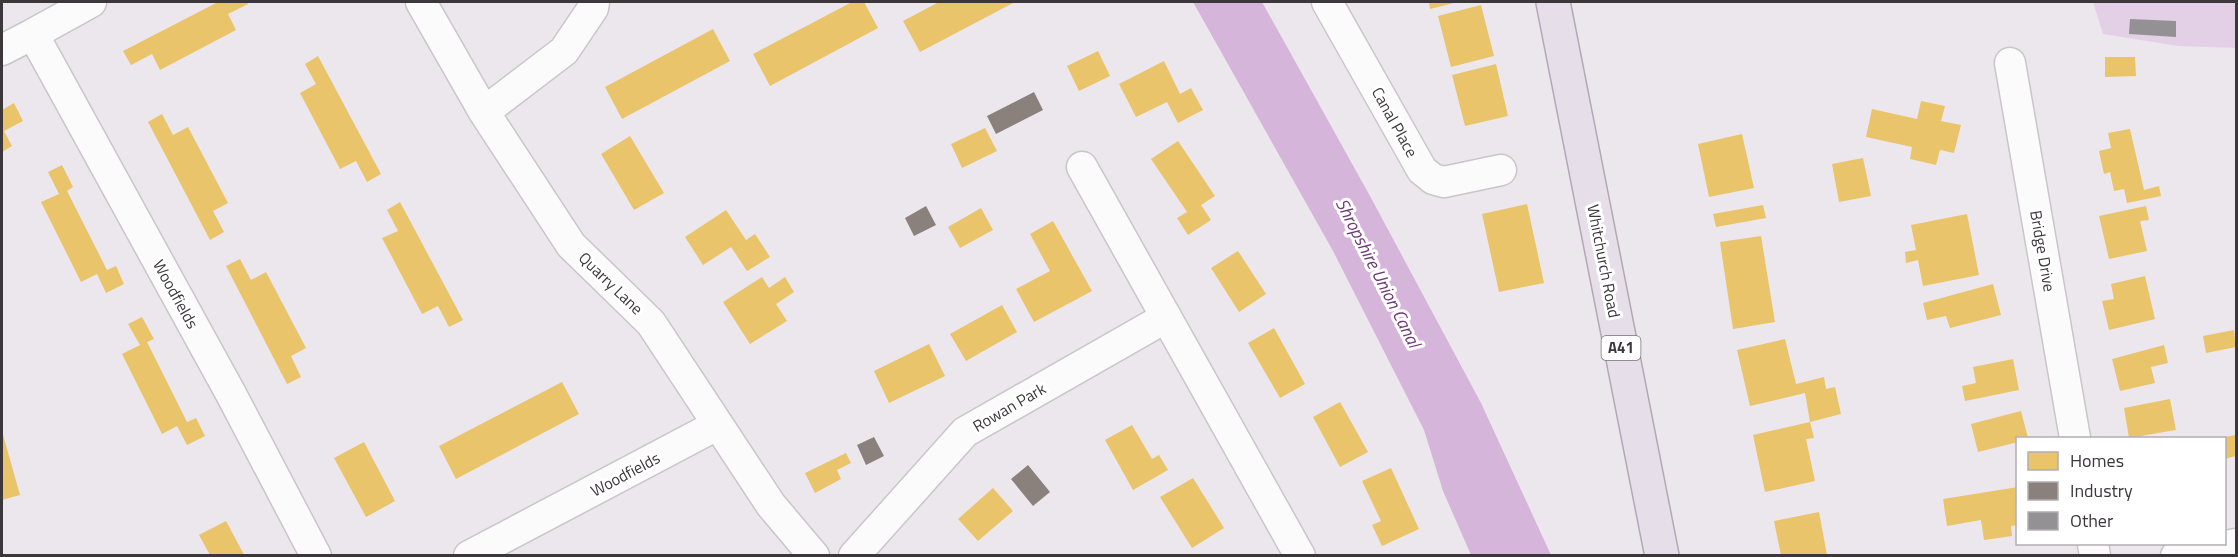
<svg xmlns="http://www.w3.org/2000/svg" width="2238" height="557" font-family="'Titillium Web',sans-serif">
<style>
.green{fill:#e4d0e6}
.water{fill:#d6b5db}
.homes{fill:#e9c46a}
.industry{fill:#8a817c}
.building{fill:#949194}
.lines{fill:none;stroke-linecap:round;stroke-linejoin:round}
.minor-casing{stroke:#c9c5c9;stroke-width:33}
.trunk-casing{stroke:#b4a7b6;stroke-width:36}
.minor{stroke:#fcfbfc;stroke-width:30}
.trunk{stroke:#e6dee8;stroke-width:33}
.labels{text-anchor:middle;stroke-width:6;stroke-linejoin:round;paint-order:stroke}
.shield{fill:#fff;stroke:#767376;stroke-width:1.5}
.shield-label{font-size:15px;font-weight:bold;fill:#3b373b}
.street-label{font-size:16px;fill:#3b373b;stroke:#fff}
.water-label{font-size:18px;font-style:italic;fill:#6f3877;stroke:#fff}
</style>
<rect width="100%" height="100%" fill="#ece7ed"/>
<path class="green" d="M2093,2H2236V48L2178,46L2103,34Z"/>
<path class="water" d="M1193,2H1262L1370,196L1481,403L1551,555H1471L1443,491L1424,430L1333,251Z"/>
<path class="homes" d="M218,2H247L248,4L228,14L236,30L160,70L152,54L131,65L123,51Z
M852,2H864L878,28L770,86L753,54Z
M939,2H1015L920,52L903,21Z
M1429,2H1458L1430,9Z
M1481,5L1494,56L1451,67L1438,16Z
M713,29L730,61L622,119L605,87Z
M1098,51L1110,76L1079,91L1067,66Z
M318,56L381,174L367,182L356,161L340,169L300,93L316,84L305,64Z
M2105,57H2135L2136,76L2105,77Z
M1164,61L1180,94L1191,88L1203,110L1178,123L1167,102L1136,117L1119,84Z
M1496,64L1508,116L1465,126L1452,75Z
M1921,101L1945,106L1941,121L1961,125L1954,153L1940,150L1936,165L1910,159L1912,147L1866,137L1872,109L1917,119Z
M14,103L23,121L4,131L12,146L2,152V110Z
M162,114L173,135L188,127L228,203L213,211L224,232L210,240L148,122Z
M985,128L997,151L962,168L951,144Z
M2130,129L2144,190L2159,186L2161,196L2127,203L2124,189L2114,191L2110,172L2104,174L2099,151L2111,148L2108,133Z
M1742,134L1754,188L1709,197L1698,144Z
M630,136L664,193L634,210L601,154Z
M1178,141L1215,196L1201,205L1211,220L1188,235L1177,218L1187,212L1151,159Z
M1863,158L1871,196L1839,202L1832,164Z
M62,165L73,187L67,191L107,270L116,266L124,284L106,293L97,274L81,282L41,202L59,194L48,172Z
M400,202L463,320L449,327L438,306L422,314L382,238L398,231L387,210Z
M1527,204L1544,283L1499,292L1482,214Z
M1763,205L1766,218L1716,227L1713,214Z
M2146,206L2149,220L2140,221L2147,251L2109,259L2099,216Z
M981,208L993,230L960,248L948,227Z
M726,210L746,240L755,234L770,257L747,271L731,247L703,265L685,237Z
M1967,214L1979,275L1923,286L1918,260L1906,263L1905,252L1916,250L1911,225Z
M1053,221L1092,291L1034,322L1016,289L1050,271L1030,234Z
M1761,236L1775,322L1733,329L1720,242Z
M1238,251L1266,294L1239,312L1211,268Z
M240,259L251,280L266,272L306,348L291,356L301,377L287,384L226,266Z
M2145,276L2155,319L2109,330L2102,301L2114,299L2111,284Z
M762,277L769,288L785,277L794,292L776,304L787,321L750,344L723,302Z
M1993,284L2001,315L1950,328L1946,316L1927,320L1923,303Z
M1002,305L1017,332L966,361L950,334Z
M142,317L154,339L147,342L187,422L196,418L205,436L187,445L177,426L162,434L122,354L140,345L128,324Z
M1274,328L1305,384L1280,398L1248,343Z
M2234,330L2236,347L2206,353L2203,336Z
M1785,339L1796,384L1824,377L1826,389L1835,387L1841,414L1810,422L1805,393L1750,406L1737,350Z
M929,344L945,376L889,403L874,371Z
M2164,345L2168,363L2151,367L2155,383L2120,391L2112,359Z
M2013,359L2019,390L1965,401L1962,386L1976,383L1973,367Z
M562,382L579,414L456,479L439,446Z
M2170,399L2176,430L2129,438L2124,408Z
M1340,402L1368,452L1340,467L1313,417Z
M2021,411L2028,438H2018V442L1978,452L1971,424Z
M1810,422L1814,438L1806,439L1815,481L1765,492L1753,435Z
M1132,425L1152,459L1159,455L1168,470L1133,490L1105,440Z
M2,431L20,495L2,500Z
M2236,435V456L2224,459V437Z
M364,442L395,501L366,517L334,458Z
M846,453L851,463L837,470L841,479L815,493L805,473Z
M1391,468L1419,529L1382,546L1372,525L1381,521L1362,481Z
M1193,478L1224,528L1192,548L1160,497Z
M2018,487V525L2011,526L2012,536L1984,540L1981,520L1947,526L1943,499Z
M993,488L1013,511L978,541L958,519Z
M1819,512L1827,555H1781L1774,521Z
M226,521L242,551L244,555H210L199,535Z"/>
<path class="industry" d="M1034,92L1043,110L996,134L987,116Z
M926,206L936,225L914,236L905,218Z
M874,437L884,456L866,465L857,445Z
M1028,465L1050,492L1033,506L1011,479Z"/>
<path class="building" d="M2130,19L2176,21V37L2129,34Z"/>
<g class="lines">
<defs>
<path id="minor" d="M421,2L484,112L571,245L651,323L771,505L814,556
M1327,2L1422,170L1433,179L1444,182L1501,170
M33,34L91,2
M2,50L33,34L231,394L316,556
M2010,63L2075,438
M484,112L564,51L593,8L594,2
M1082,167L1300,556
M2093,544L2095,556
M469,556L717,425
M854,556L965,432L1165,318
M2176,556L2236,544"/>
<path id="trunk" d="M1553,2L1662,556"/>
</defs>
<use href="#minor" class="minor-casing"/>
<use href="#trunk" class="trunk-casing"/>
<use href="#minor" class="minor"/>
<use href="#trunk" class="trunk"/>
</g>
<g class="labels">
<rect class="shield" x="1601.5" y="336" width="39" height="24" rx="4.5"/>
<g class="shield-label">
<text x="1621" y="353">A41</text>
</g>
<g class="street-label">
<text transform="translate(1395 122) rotate(61)" y="6">Canal Place</text>
<text transform="translate(2043 251) rotate(80)" y="6">Bridge Drive</text>
<text transform="translate(1604 261) rotate(79)" y="6">Whitchurch Road</text>
<text transform="translate(611 283) rotate(44)" y="6">Quarry Lane</text>
<text transform="translate(176 294) rotate(61)" y="6">Woodfields</text>
<text transform="translate(1009 407) rotate(-30)" y="6">Rowan Park</text>
<text transform="translate(625 474) rotate(-28)" y="6">Woodfields</text>
</g>
<g class="water-label">
<text transform="translate(1378 273) rotate(63)" y="6">Shropshire Union Canal</text>
</g>
</g>
<rect width="2238" height="557" fill="none" stroke="#3b373b" stroke-width="6"/>
<rect x="2016" y="437" width="210" height="108" fill="#ffffff" stroke="#b1afb1" stroke-width="1.5"/>
<rect x="2028" y="452" width="30" height="18" fill="#e9c46a" stroke="#b1afb1" stroke-width="1.5"/>
<text x="2070" y="467" font-size="18" fill="#3b373b">Homes</text>
<rect x="2028" y="482" width="30" height="18" fill="#8a817c" stroke="#b1afb1" stroke-width="1.5"/>
<text x="2070" y="497" font-size="18" fill="#3b373b">Industry</text>
<rect x="2028" y="512" width="30" height="18" fill="#949194" stroke="#b1afb1" stroke-width="1.5"/>
<text x="2070" y="527" font-size="18" fill="#3b373b">Other</text>
</svg>
